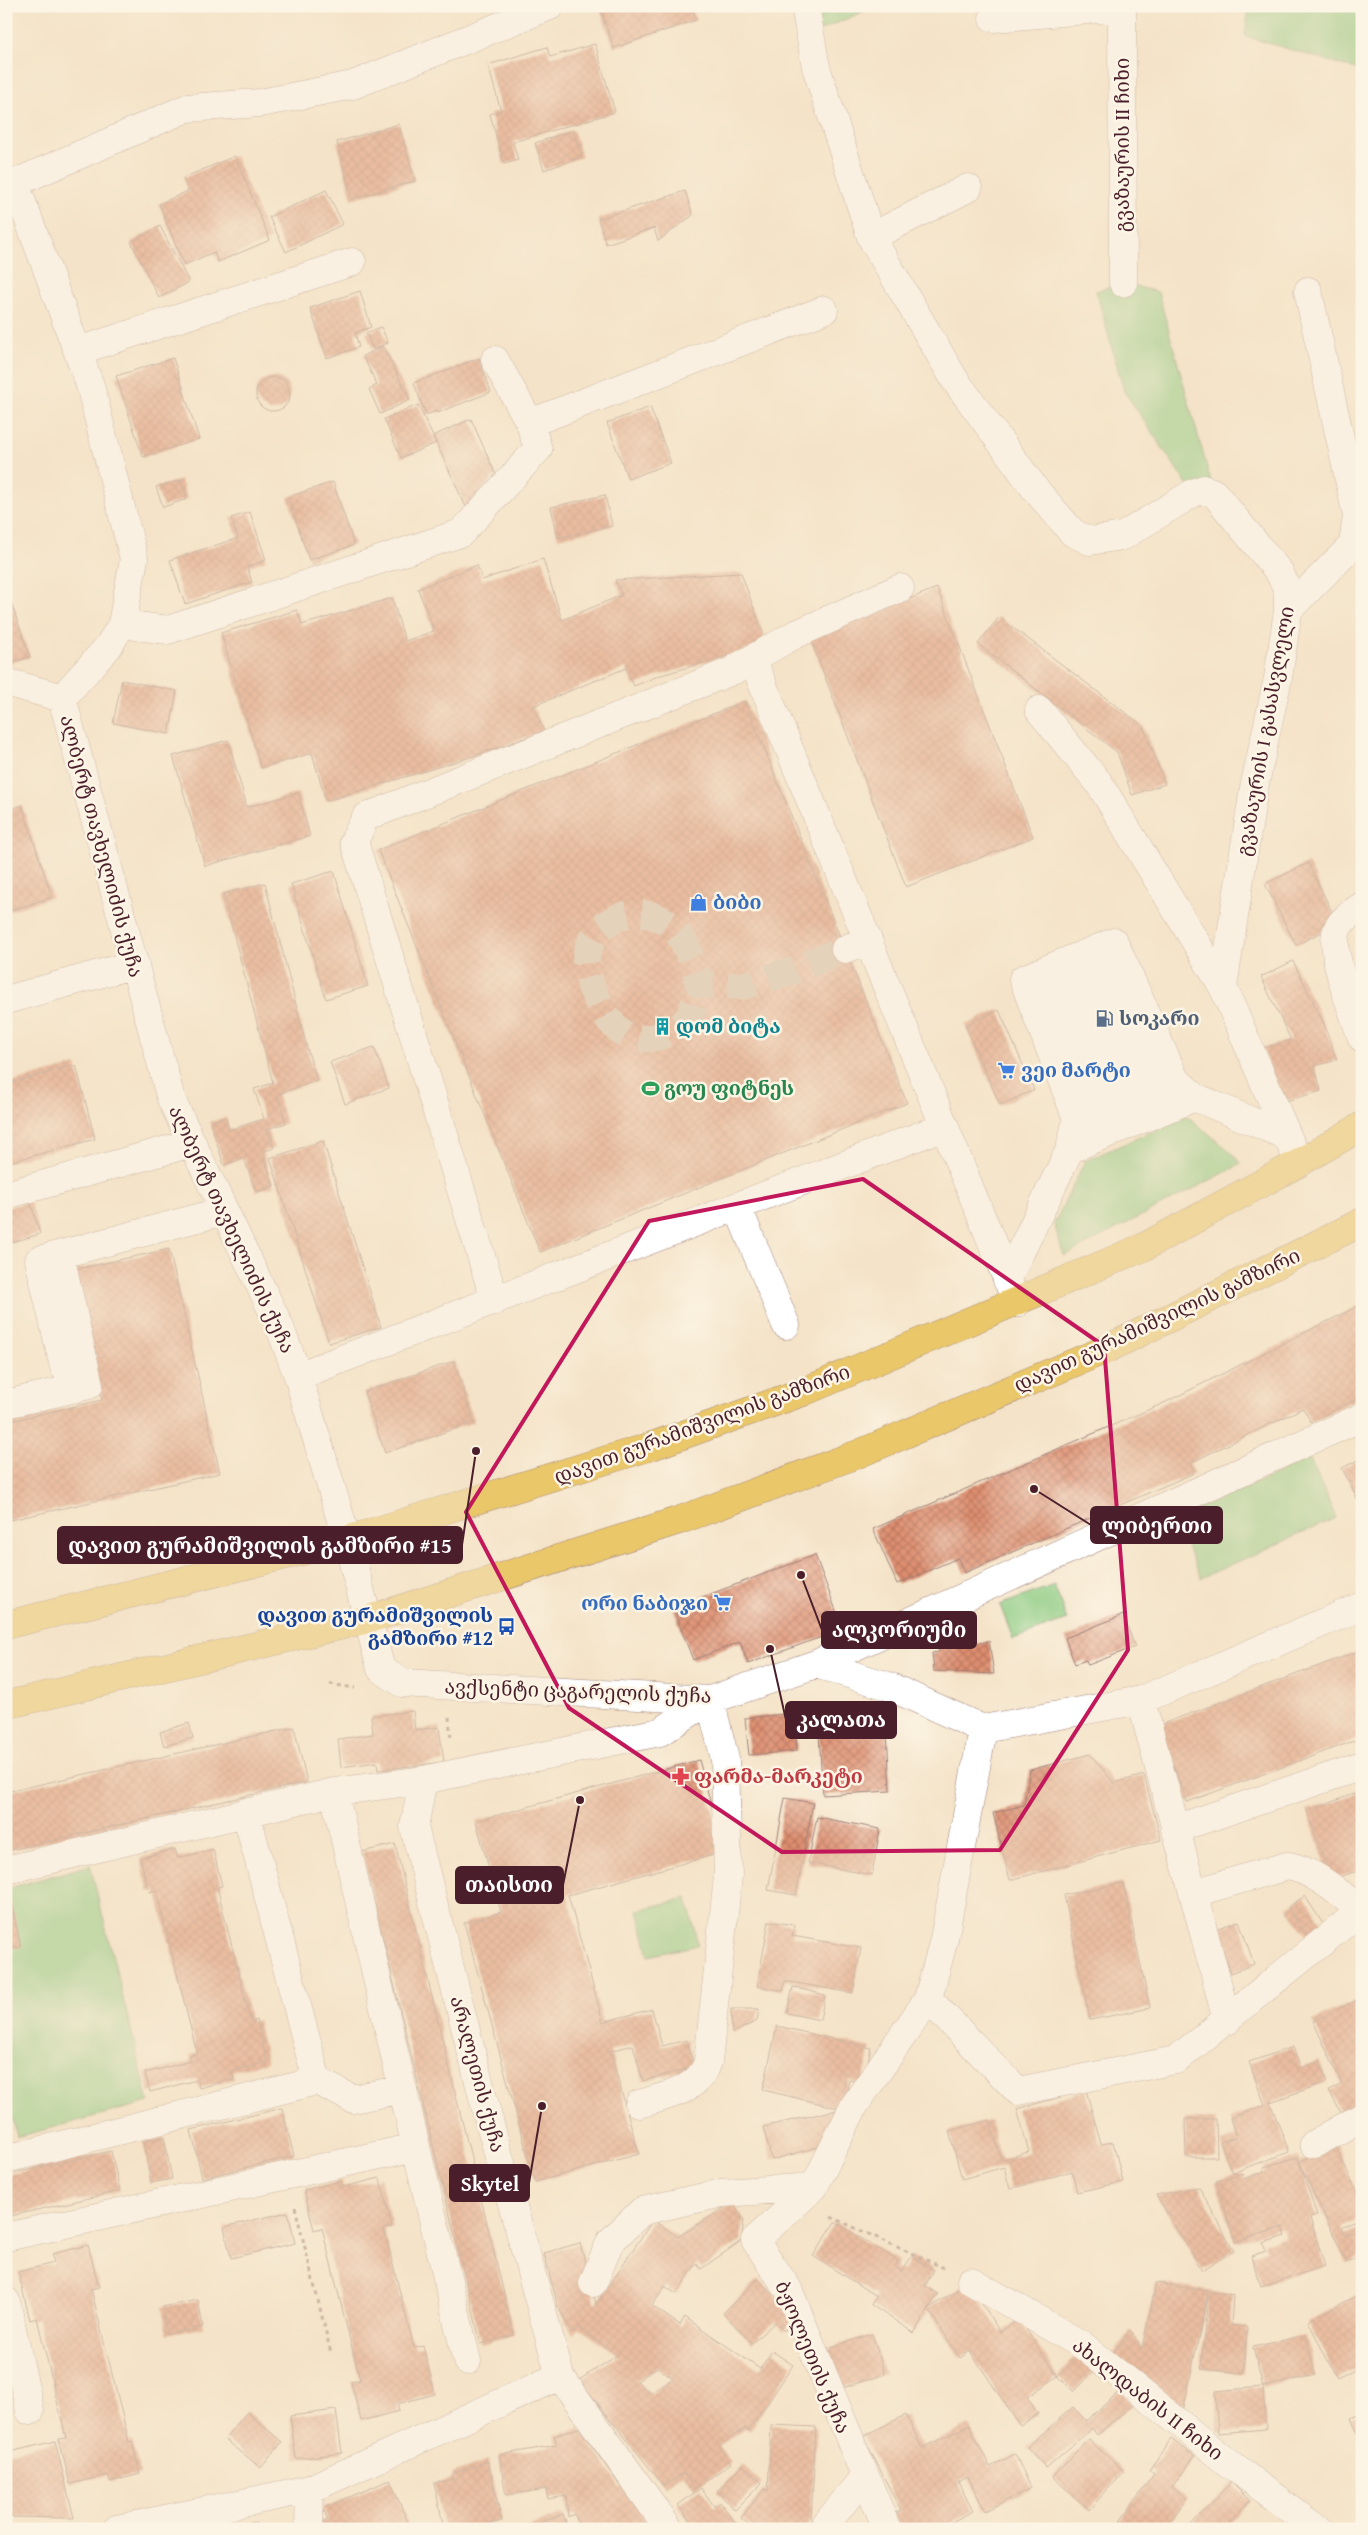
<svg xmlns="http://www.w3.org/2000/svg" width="1368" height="2535" font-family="'Gentium Book Plus','Noto Serif Georgian',serif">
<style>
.green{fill:#8aca81;stroke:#6a7456}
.building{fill:url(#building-cross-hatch);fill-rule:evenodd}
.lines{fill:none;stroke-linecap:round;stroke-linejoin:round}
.minor-tunnel{stroke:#d2bca9;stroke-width:28;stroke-dasharray:28 14;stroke-linecap:butt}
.minor-casing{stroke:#9f817a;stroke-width:29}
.major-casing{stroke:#9f817a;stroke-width:29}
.path{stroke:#9f817a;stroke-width:3;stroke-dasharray:4 4;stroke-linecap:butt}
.minor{stroke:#fff;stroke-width:28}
.major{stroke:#eac769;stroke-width:28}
.marked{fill:none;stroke:#c2185b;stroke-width:4;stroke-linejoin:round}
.labels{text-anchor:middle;stroke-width:5;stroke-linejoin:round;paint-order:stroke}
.street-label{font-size:20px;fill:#4a1f2b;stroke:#fcf5e5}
.shop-label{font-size:20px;font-weight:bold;fill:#366cbe;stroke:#fcf5e5;text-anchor:start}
.service-label{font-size:20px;font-weight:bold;fill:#4e5e75;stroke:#fcf5e5;text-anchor:start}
.culture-label{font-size:20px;font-weight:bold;fill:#0d838f;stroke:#fcf5e5;text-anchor:start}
.leisure-label{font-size:20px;font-weight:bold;fill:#27864d;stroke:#fcf5e5;text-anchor:start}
.transit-label{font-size:20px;font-weight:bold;fill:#164399;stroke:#fcf5e5;text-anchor:end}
.health-label{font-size:20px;font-weight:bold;fill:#be3a42;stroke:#fcf5e5;text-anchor:start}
.leader{fill:none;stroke:#4a1f2b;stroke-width:2}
.callout-dot{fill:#4a1f2b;stroke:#fcf5e5;stroke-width:2}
.callout{fill:#4a1f2b;stroke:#4a1f2b;stroke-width:2}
.callout-label{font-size:21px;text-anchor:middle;font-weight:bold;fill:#fff}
</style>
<defs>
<pattern id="building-cross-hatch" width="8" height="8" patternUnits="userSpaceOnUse" patternTransform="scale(1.25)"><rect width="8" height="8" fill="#de8e6f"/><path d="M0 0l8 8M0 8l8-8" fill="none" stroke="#b6735b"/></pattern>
</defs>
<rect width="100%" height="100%" fill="#fcf5e5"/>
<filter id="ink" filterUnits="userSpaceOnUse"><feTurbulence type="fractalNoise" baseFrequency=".02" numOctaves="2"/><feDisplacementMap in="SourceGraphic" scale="10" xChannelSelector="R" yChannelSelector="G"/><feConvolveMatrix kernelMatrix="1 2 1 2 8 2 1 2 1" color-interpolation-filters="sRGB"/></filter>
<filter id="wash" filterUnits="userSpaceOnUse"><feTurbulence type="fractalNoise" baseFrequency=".0096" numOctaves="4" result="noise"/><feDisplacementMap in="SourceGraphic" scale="20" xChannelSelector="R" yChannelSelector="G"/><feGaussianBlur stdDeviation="1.12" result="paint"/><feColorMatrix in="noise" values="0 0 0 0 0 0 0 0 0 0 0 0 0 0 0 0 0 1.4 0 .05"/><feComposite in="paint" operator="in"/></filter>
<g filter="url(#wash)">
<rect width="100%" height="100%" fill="#f4e3c8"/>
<path class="green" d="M805,6H876L810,35Z
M1249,6H1362V71L1245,36Z
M1123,283L1158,292L1214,493H1193L1124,391L1096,291Z
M1187,1116L1231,1152L1241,1164L1064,1256L1054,1224L1085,1161Z
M1310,1459L1336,1518L1201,1578L1175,1519Z
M1054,1585L1067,1620L1013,1639L1000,1605Z
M90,1865L149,2102L17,2137L6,2091V1889Z
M687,1898L698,1945L649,1956L638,1910Z"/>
<g id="blocks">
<path class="building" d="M618,6H691L696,20L614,48L601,12Z
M595,44L615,112L513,142L518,160L504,164L490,114L501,111L488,65L547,47L550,57Z
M399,124L415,181L352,199L337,142Z
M573,130L582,157L544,170L535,143Z
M235,156L270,240L218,262L214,252L184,265L159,204L188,191L183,178Z
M326,190L343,224L286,252L269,217Z
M685,191L693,215L658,241L654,228L606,244L598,219Z
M160,226L189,282L159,298L131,242Z
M360,291L371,327L355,333L359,347L327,358L310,308Z
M381,327L388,343L373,349L366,333Z
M383,346L410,400L380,414L369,389L377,385L363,356Z
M173,358L199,439L143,457L116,376Z
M479,358L491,392L437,413L436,411L426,415L414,383Z
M256 394a17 17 0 1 1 34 0a17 17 0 1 1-34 0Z
M418,405L436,443L401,458L384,419Z
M650,407L671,463L628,479L607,423Z
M471,419L496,475L466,507L433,436Z
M181,480L187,499L163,507L156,487Z
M333,482L354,545L309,560L288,497Z
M605,495L612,526L558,538L551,507Z
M250,512L266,560L247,567L252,582L185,604L170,560L238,538L231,518Z
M543,559L562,620L622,595L615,580L741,573L767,644L658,676L634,686L626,668L533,706L544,731L477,755L326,801L312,753L261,768L221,633L297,610L302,625L392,598L405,641L434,631L418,589L477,565L482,580Z
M6,588L30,657L6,664Z
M937,588L1033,837L906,887L810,638Z
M999,617L1143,726L1165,784L1132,795L1117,752L978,644Z
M122,680L177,691L169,734L113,723Z
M745,701L907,1103L540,1252L378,850Z
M228,740L247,807L298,793L310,836L205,866L173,756Z
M22,805L52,897L6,912V811Z
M1308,863L1338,924L1296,945L1265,884Z
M334,871L368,986L326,999L291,884Z
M265,883L307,1048L317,1081L277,1094L286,1123L267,1129L274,1148L262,1152L274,1186L256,1192L244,1158L224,1165L210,1122L226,1117L229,1130L264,1119L254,1089L273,1083L223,894Z
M1293,961L1324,1024L1337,1060L1315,1066L1321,1091L1279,1103L1263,1048L1291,1040L1261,977Z
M999,1010L1034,1090L1000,1105L965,1025Z
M374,1047L389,1088L345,1104L330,1062Z
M76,1065L95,1139L6,1163V1084Z
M323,1141L381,1327L329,1343L270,1158Z
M30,1201L40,1234L6,1244V1208Z
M169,1249L220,1473L6,1521V1422L102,1400L73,1270Z
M1362,1304V1396L1311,1422L1303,1408L1190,1463L1194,1473L964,1573L958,1558L897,1584L873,1529L1164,1403Z
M454,1361L474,1422L385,1453L364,1392Z
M1362,1458V1503L1360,1504L1342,1468Z
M815,1555L843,1629L748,1664L740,1642L693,1660L673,1608Z
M953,1615L960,1647L989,1641L994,1674L934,1671L932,1653L939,1652L932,1619Z
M1123,1615L1135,1647L1088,1665L1086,1660L1075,1664L1065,1638Z
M1362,1650V1738L1187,1802L1159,1725Z
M413,1711L415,1730L439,1727L444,1762L378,1770L377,1762L341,1767L338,1739L373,1734L371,1716Z
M794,1713L797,1751L749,1755L745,1718Z
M189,1723L193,1738L164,1746L160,1732Z
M294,1727L307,1782L6,1851V1792Z
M887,1731L890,1791L823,1795L819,1735Z
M1090,1754L1114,1783L1144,1775L1161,1840L1010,1880L993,1813L1024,1805L1030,1770Z
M699,1760L724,1852L568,1895L603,2022L652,2009L662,2046L687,2040L694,2067L643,2081L633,2045L610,2051L639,2154L535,2182L464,1923L501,1912L476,1821Z
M1362,1791V1869L1331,1880L1307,1811Z
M785,1798L813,1803L796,1895L768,1890Z
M817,1817L880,1829L872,1875L808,1863Z
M395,1844L514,2335L481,2344L362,1852Z
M175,1849L178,1858L213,1849L222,1886L217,1887L251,2022L257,2020L267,2062L232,2071L234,2079L199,2088L197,2080L150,2092L145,2073L191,2061L190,2055L197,2053L156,1890L149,1892L140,1858Z
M1123,1883L1150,2008L1090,2020L1064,1895Z
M1305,1896L1327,1930L1310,1941L1288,1907Z
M11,1901L21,1947L6,1950V1902Z
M769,1921L794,1925L792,1936L861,1948L853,1993L785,1981L783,1991L757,1986Z
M1239,1921L1254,1964L1231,1973L1215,1929Z
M793,1987L825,1995L820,2020L787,2013Z
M1362,1998V2113L1346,2122L1329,2091L1342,2084L1313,2021Z
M731,2009H759L757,2021L732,2033Z
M777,2026L871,2048L863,2083L849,2080L843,2109L763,2090Z
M1293,2047L1301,2068L1320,2061L1327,2082L1270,2102L1289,2152L1232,2173L1220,2142L1236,2137L1230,2118L1265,2105L1249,2062Z
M1086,2090L1101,2144L1113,2142L1123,2182L1077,2192L1072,2171L1010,2189L1004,2167L962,2179L949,2131L990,2120L1001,2160L1029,2152L1017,2109Z
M282,2108L294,2156L202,2178L191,2130Z
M836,2110L821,2146L772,2160L763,2127Z
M1185,2119H1216L1217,2157H1186Z
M1362,2125V2146L1353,2130Z
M164,2137L172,2179L151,2183L143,2142Z
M1335,2145L1359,2197L1362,2195V2218L1341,2228L1345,2235L1358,2229L1362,2236V2256L1347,2263L1299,2162Z
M111,2151L120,2191L6,2217V2175Z
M1298,2157L1317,2216L1310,2218L1325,2266L1261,2286L1251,2256L1266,2251L1263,2243L1286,2236L1283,2227L1235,2242L1216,2181L1242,2173L1244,2179L1265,2171L1264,2167Z
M380,2178L392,2227L384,2229L414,2348L423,2346L435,2394L397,2404L399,2411L361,2421L351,2382L360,2380L322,2228L314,2230L304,2190L341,2181L343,2187Z
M1199,2187L1234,2251L1202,2270L1156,2195Z
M733,2202L744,2220L741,2241L701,2269L697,2263L676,2294L665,2286L652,2306L680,2325L685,2317L760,2369L772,2351L793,2365L749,2431L745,2428L719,2446L731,2463L695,2489L683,2473L664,2486L579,2380L618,2355L579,2328L573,2334L558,2307L544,2253L580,2243L596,2304L653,2220L678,2237ZM657,2367L673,2378L651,2394L637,2381Z
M288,2212L295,2243L231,2258L224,2227Z
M835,2222L898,2261L895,2267L902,2271L912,2256L934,2270L925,2286L938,2294L914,2333L871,2305L876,2296L813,2256Z
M88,2245L99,2287L91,2289L129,2442L132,2441L140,2474L110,2482L108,2475L70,2484L59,2439L66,2438L37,2318L30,2320L18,2272L54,2263L52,2254Z
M758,2279L797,2318L784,2331L775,2322L752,2343L723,2313Z
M968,2283L1000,2332L1019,2319L1058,2376L1079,2353L1096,2369L1074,2392L1058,2376L1027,2397L1038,2414L1020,2426L970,2351L960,2358L928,2309Z
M1156,2283L1233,2295L1231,2325L1247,2327L1244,2373L1201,2369L1208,2293L1182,2416L1113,2354L1130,2330L1142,2348Z
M1362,2293V2366L1337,2379L1308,2321Z
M198,2300L203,2327L167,2334L162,2307Z
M872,2334L885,2374L839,2389L825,2349Z
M1306,2335L1315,2375L1263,2387L1253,2347Z
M1263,2387L1266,2429L1218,2433L1215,2391Z
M1121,2390L1133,2404L1097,2435L1092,2428L1046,2468L1027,2447L1073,2407L1086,2421Z
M336,2410L342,2453L296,2459L290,2416Z
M247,2412L282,2442L261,2468L225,2439Z
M1362,2413V2444L1351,2418Z
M906,2415L922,2448L969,2425L990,2467L1015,2454L1031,2488L985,2511L968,2477L958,2482L973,2511L938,2529H900L893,2514L901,2511L863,2436Z
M771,2425L816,2427L811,2519L805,2529H754L741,2518L764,2489L768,2491Z
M579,2428L620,2486L624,2484L651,2529H582L574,2514L568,2517L566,2496L548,2499L546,2489L506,2495L499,2455L557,2445L554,2436Z
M1088,2439L1124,2471L1089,2510L1053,2477Z
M1171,2439L1195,2456L1172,2487L1187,2498L1167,2526L1170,2529H1115L1154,2474L1149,2470Z
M55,2441L74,2518L6,2517V2453Z
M488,2461L502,2521L468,2529H444L434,2483L454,2479L452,2474Z
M743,2465L762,2483L735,2510L717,2491Z
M390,2480L410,2527L322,2529L321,2522L328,2520L323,2508Z
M1231,2482L1250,2501L1224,2529H1187Z
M701,2488L714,2506L720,2502L740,2529H696L678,2505Z
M563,2514L569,2529H525Z
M256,2522L258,2529H219V2528Z"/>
</g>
</g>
<g filter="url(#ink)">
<use href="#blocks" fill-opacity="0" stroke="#9f817a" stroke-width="1"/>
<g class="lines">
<path class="minor-tunnel" d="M694,1004C692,1009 691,1014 688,1018C677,1034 644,1044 626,1035C605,1025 581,975 587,953C589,943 595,934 602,927C628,906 662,909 681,938C690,952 695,968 699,984L742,986L789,972L845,949"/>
<defs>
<path id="minor" d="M805,6L816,67L871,237L955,380L1035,489L1073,533L1090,541L1123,536L1193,493L1204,489L1214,493L1279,572L1288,590V610L1278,678L1254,788L1223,987L1299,1163
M1122,6L1123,283
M993,18L1122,7
M15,183L90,385L134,559L122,624L108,647L62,698L171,1099L279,1325L298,1376L347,1540L381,1669L402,1683L710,1700L816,1664L891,1687L983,1729L1141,1700L1362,1606
M6,193L15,183L187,108L260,103L353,85L550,6
M871,237L968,188
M78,351L352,262
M495,360L530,423
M1288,610L1353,545L1357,516L1308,291
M122,624L168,630L461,533L538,449L530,423L824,310
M736,668L794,635L900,588
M6,682L62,698
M1039,710L1099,783L1223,987
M1362,906C1354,911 1340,921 1337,930C1328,951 1354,1015 1362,1038
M845,949L868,940
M6,1000L135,964
M1032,1002L1106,971
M1039,1020L1131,981
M1047,1041L1140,1001
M1054,1060L1149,1020
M1063,1080L1158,1042
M1070,1099L1166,1060
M1077,1119L1175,1079
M1070,1149L1077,1119L1023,979L1114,942L1175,1079L1195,1097
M6,1195L192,1143
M738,1208L786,1325
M1007,1280L1070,1149L1195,1097L1287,1136
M495,1301L354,841L366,817L747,665L756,668L1017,1303
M64,1367L39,1260L224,1211
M298,1376L945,1126
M6,1404L89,1385L60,1255
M816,1664L1362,1417
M1141,1700C1169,1807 1200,1914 1227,2021
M983,1729L944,1939L928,1999L1018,2091L1176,2060L1362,1910
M246,1812L317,2081L353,2099L403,2089
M1175,1829L1362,1766
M6,1870L334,1792L423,1780
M1194,1893L1287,1866C1312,1869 1343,1895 1362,1912
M639,2104C666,2096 698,2091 708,2062L728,1876L725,1759L710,1700L660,1732L423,1780L414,1827L488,2117L560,2376L669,2529
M1314,2144L1362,2117
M416,2147L467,2361
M6,2159L317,2081
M6,2237L416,2147L334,1792
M971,2281L1082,2345L1234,2467L1317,2529
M593,2283L610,2242L642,2211L722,2193L814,2187
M6,2301L30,2411
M117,2529L310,2489L560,2376
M309,2529L310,2489
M822,2529L864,2477
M887,2529L788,2289L755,2240L814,2187L854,2106L928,1999"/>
<path id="major" d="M6,1625L347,1540L652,1446L803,1392L1144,1247L1299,1163L1362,1126
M6,1705L369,1619L680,1520L858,1454L1109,1348L1362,1222"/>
</defs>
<use href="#minor" class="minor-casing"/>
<use href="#major" class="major-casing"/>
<path class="path" d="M330,1684L355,1688
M449,1717L451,1740
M295,2207L331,2353
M831,2217L944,2268"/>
<use href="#minor" class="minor"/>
<use href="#major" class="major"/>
</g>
</g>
<path d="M0 0H1368V2535H0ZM863,1179L1104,1346L1128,1650L1000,1850L782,1852L569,1708L466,1512L649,1221Z" fill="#f4e3c8" fill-opacity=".55" fill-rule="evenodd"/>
<path class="marked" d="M863,1179L1104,1346L1128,1650L1000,1850L782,1852L569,1708L466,1512L649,1221Z"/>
<defs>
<symbol id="shop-bare" viewBox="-9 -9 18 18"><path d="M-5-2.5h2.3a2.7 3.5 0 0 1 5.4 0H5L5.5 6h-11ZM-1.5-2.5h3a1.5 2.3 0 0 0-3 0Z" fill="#3f7fe0" stroke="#fcf5e5" stroke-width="2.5" paint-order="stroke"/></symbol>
<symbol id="fuel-bare" viewBox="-9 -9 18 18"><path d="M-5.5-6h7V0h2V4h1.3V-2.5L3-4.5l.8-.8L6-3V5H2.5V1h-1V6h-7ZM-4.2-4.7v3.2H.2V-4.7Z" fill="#5c6f8a" stroke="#fcf5e5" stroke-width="2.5" paint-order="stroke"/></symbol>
<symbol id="building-bare" viewBox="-9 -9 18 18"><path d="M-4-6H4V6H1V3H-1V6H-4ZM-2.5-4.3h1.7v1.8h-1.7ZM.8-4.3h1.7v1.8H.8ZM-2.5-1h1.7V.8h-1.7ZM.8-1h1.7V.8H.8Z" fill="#0f9aa8" stroke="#fcf5e5" stroke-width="2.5" paint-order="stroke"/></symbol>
<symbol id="supermarket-bare" viewBox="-9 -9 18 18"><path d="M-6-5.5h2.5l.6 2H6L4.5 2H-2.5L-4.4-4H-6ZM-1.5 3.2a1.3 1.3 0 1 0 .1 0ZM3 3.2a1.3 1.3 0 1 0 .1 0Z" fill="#3f7fe0" stroke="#fcf5e5" stroke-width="2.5" paint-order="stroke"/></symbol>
<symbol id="stadium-bare" viewBox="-9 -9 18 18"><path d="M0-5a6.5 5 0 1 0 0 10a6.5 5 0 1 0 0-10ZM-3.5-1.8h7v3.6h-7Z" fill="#2e9e5b" stroke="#fcf5e5" stroke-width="2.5" paint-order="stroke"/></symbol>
<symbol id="bus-bare" viewBox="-9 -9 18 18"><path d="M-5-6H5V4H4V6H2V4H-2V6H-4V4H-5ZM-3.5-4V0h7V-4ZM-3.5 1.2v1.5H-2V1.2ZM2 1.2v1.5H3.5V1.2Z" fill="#1a4fb4" stroke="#fcf5e5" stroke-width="2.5" paint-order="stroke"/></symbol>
<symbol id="pharmacy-bare" viewBox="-9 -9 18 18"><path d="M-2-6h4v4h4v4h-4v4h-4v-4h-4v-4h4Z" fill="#e0444e" stroke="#fcf5e5" stroke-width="2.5" paint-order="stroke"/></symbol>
</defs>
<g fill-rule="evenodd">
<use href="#shop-bare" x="686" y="890" width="25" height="25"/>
<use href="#fuel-bare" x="1092" y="1006" width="25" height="25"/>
<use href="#building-bare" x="650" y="1014" width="25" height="25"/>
<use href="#supermarket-bare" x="994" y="1058" width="25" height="25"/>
<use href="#stadium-bare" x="638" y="1076" width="25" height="25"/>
<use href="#supermarket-bare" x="710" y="1590" width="25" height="25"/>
<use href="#bus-bare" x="494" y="1614" width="25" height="25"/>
<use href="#pharmacy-bare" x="668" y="1764" width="25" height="25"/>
</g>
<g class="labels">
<g class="street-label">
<text transform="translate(1122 145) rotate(-90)" y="7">გვაზაურის II ჩიხი</text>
<text transform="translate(1265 731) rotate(-80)" y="7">გვაზაურის I გასასვლელი</text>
<text transform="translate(102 846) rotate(75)" y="7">ალბერტ თავხელიძის ქუჩა</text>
<text transform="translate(232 1229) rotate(65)" y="7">ალბერტ თავხელიძის ქუჩა</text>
<text transform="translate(1157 1320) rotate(-25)" y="7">დავით გურამიშვილის გამზირი</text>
<text transform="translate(702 1424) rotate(-20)" y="7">დავით გურამიშვილის გამზირი</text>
<text transform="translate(578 1691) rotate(2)" y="7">ავქსენტი ცაგარელის ქუჩა</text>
<text transform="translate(478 2074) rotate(75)" y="7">არალეთის ქუჩა</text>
<text transform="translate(813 2357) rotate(67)" y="7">ბჟოლეთის ქუჩა</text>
<text transform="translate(1148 2399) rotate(38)" y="7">ახალდაბის II ჩიხი</text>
</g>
<g class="shop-label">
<text x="713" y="909">ბიბი</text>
<text x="1021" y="1077">ვეი მარტი</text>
<text x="708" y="1610" text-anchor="end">ორი ნაბიჯი</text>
</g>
<g class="service-label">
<text x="1119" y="1025">სოკარი</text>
</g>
<g class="culture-label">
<text x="676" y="1033">დომ ბიტა</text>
</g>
<g class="leisure-label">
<text x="664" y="1095">გოუ ფიტნეს</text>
</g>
<g class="transit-label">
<text x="493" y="1622">დავით გურამიშვილის<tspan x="493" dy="23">გამზირი #12</tspan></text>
</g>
<g class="health-label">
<text x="694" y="1783">ფარმა-მარკეტი</text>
</g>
</g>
<path class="leader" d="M1034 1489L1091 1525M476 1451L462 1545M801 1575L822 1630M770 1649L786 1720M580 1800L563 1885M542 2106L529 2183"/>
<g class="callout-dot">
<circle cx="1034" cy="1489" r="5"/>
<circle cx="476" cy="1451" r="5"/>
<circle cx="801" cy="1575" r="5"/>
<circle cx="770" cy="1649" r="5"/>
<circle cx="580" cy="1800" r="5"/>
<circle cx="542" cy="2106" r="5"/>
</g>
<g class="callout">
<rect x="1091" y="1507" width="131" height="36" rx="5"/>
<rect x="58" y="1527" width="404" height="36" rx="5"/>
<rect x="822" y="1612" width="154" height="36" rx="5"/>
<rect x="786" y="1702" width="110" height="36" rx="5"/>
<rect x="456" y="1867" width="107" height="36" rx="5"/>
<rect x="450" y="2165" width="79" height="36" rx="5"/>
</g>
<g class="callout-label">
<text x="1157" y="1533">ლიბერთი</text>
<text x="260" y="1553">დავით გურამიშვილის გამზირი #15</text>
<text x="899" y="1637">ალკორიუმი</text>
<text x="841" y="1727">კალათა</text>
<text x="509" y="1892">თაისთი</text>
<text x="490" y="2191">Skytel</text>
</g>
<rect width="1368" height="2535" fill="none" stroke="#fcf5e5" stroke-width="25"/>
</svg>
